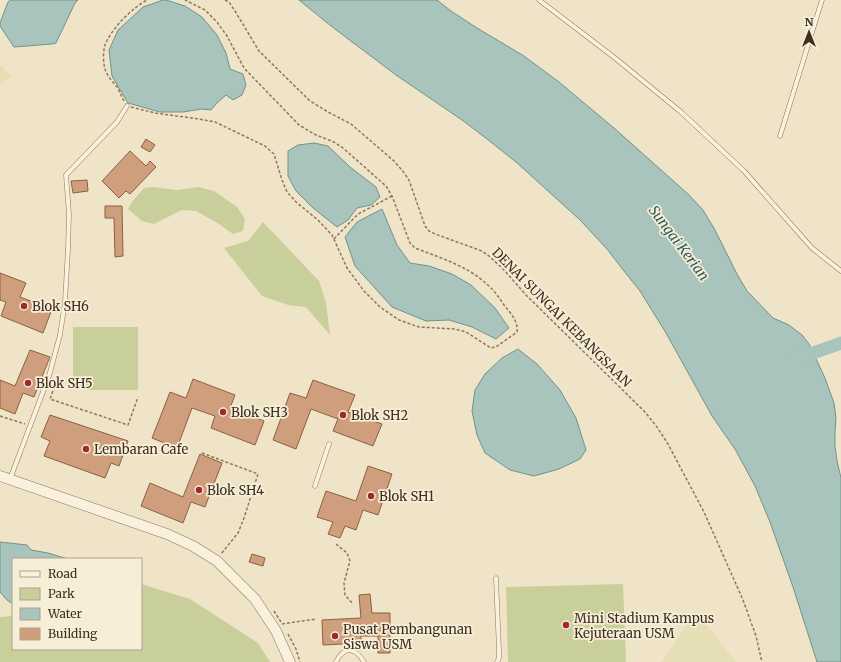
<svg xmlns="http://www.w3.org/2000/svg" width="841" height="662" font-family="Merriweather,serif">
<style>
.farmland{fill:#e6deb5}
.green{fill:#c9cf9b}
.water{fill:#a9c4bc;stroke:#6f938a}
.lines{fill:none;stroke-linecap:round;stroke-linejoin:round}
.river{stroke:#a9c4bc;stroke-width:13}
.building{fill:#cf9f7d;stroke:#8d5f41}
.service-casing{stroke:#8d765c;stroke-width:5}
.tertiary-casing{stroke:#8d765c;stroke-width:11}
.path{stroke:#8d765c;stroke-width:1.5;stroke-dasharray:3 2;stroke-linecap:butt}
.service{stroke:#faf1dc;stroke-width:4}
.tertiary{stroke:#faf1dc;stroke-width:10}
.poi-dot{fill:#9e2a2b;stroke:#f7eed8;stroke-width:1.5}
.labels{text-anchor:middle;stroke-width:3.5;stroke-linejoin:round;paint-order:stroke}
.poi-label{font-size:13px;fill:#3d2e20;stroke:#f7eed8;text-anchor:start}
.street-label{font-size:13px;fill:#3d2e20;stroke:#f7eed8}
.water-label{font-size:14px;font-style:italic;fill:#2f5d5a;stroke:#f7eed8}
</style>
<rect width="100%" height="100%" fill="#f0e4c8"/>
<path class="farmland" d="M0,65L11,76L0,86Z
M696,611L736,662H662Z"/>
<path class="green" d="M153,187L177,190L198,187L214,191L237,207L245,219L243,231L233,234L216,222L196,211L182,210L154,224L142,221L128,209L132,202L144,188Z
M263,222L319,281L326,303L330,335L306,307L288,305L262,296L224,248L248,241Z
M73,327H138V390H73Z
M141,584L190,599L258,643L270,662H0V617L13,616V649H141Z
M623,584L626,662H508L506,587Z"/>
<path class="water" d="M10,0H78L75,3L56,43L52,44L14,47L0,26V23L8,2Z
M163,0H166L185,6L202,17L217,35L226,53L230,69L243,74L246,85L242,95L233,100L226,95L217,103L211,110L201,109L183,112H160L128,103L112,76L109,50L118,30L143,7Z
M299,0H437L451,11L477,28L524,56L559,82L614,128L688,194L703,210L715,230L737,274L747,291L773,318L789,325L802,335L809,344L825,378L834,403L836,418L835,432V446L837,461L841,478V662H817L793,587L770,522L755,486L735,449L712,416L666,333L640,291L624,271L607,249L580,220L516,162L487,139L462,120L396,75L331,26Z
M314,143L328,146L350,167L376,187L380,197L371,205L357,208L348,220L337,227L313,208L296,191L288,176V151L298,145Z
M382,209L397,245L410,263L429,266L452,274L471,285L495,308L509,328L496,339L472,327L449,320L426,321L392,307L355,266L345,237L357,222Z
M518,349L537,364L560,390L576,418L586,450L580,459L559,469L534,476L510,470L485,453L477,435L472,411L475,390L485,374L502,358Z
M0,542L27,545L31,550L48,553L68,559H13V604L7,600L0,592Z"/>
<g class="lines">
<path class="river" d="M797,356L813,353L841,343"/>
</g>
<path class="building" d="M146,139L155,145L150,152L141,147Z
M130,151L146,166L150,161L156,167L130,194L126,191L119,198L102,181Z
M87,180L88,191L73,193L71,181Z
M105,206H122L123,256L115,257L114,218H105Z
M0,273L26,283L20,297L52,309L43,333L1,316L6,302L0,300Z
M30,350L50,357L34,397L23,393L15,414L0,408V380L15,386Z
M193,379L235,395L230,408L264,421L255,445L211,428L215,416L192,408L177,448L152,438L170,392L186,398Z
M313,380L355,395L348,412L382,424L373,446L333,431L338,419L311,409L296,449L273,440L290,393L306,398Z
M50,415L128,441L119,466L111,463L105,478L44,456L50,441L41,437Z
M200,454L222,463L205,507L191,502L183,523L141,506L150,483L183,497Z
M368,466L392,474L378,515L363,510L356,530L345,526L340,538L328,534L333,522L317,517L326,491L356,501Z
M252,554L265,558L263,566L249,562Z
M370,594L372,613H390V653H378V636H361V643L323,645L322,620L361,618L359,595Z"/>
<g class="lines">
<defs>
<path id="service" d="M539,0L615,58L681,112L744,171L812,248L841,271
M780,136L822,0
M10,479L49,376L60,335L65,302L68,249L69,214L66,175L117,122L127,106
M315,486L329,444
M496,578L499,650V658L497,662
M336,662C344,646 355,647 364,662"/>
<path id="tertiary" d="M0,476L167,534L193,546L217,561L255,599L276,631L290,662"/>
</defs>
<use href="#service" class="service-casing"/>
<use href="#tertiary" class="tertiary-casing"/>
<path class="path" d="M225,0L229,2L235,11L259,51L310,101L328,112L351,124L394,161L402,170L409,180L425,226L429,231L435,234L482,251L489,256L504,270L526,295L645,412L657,427L668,444L704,512L743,600L756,636L762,662
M124,101C122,97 120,92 117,87C113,82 107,76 105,69C103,62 103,52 105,45C111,29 132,8 147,0
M131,107L155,113L199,119L215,122L265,146L274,154L282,180L287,192L296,202L318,220L332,235L347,268L364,291L380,307L399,320L419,327L455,329L466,332L491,348L496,347L517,332C518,320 511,314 504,305C500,299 496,293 491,288C469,266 443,259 415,248L410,243L392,196L386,186L343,148L334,142L316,135L299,125L244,68L227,36L217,22L205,10L185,0
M334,239L355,217L360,213L392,196
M58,377L50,399L128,425L138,397
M0,416L25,424
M202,453L258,474L244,518L238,533L221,554
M336,544L347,553L350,561L344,583L345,595L352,603
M274,611L281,622
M282,624L316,619
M288,634L296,649L300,662"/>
<use href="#service" class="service"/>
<use href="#tertiary" class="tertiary"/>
</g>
<g class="poi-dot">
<circle cx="24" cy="306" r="4"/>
<circle cx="28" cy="383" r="4"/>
<circle cx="223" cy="412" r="4"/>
<circle cx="343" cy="415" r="4"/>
<circle cx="86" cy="449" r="4"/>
<circle cx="199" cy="490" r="4"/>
<circle cx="371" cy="496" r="4"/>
<circle cx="566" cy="625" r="4"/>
<circle cx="335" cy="636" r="4"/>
</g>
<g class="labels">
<g class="poi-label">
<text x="32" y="311">Blok SH6</text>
<text x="36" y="388">Blok SH5</text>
<text x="231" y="417">Blok SH3</text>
<text x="351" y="420">Blok SH2</text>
<text x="94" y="454">Lembaran Cafe</text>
<text x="207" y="495">Blok SH4</text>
<text x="379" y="501">Blok SH1</text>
<text x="574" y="623">Mini Stadium Kampus<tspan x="574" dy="15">Kejuteraan USM</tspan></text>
<text x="343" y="634">Pusat Pembangunan<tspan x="343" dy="15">Siswa USM</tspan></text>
</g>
<g class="street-label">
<text transform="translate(562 317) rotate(45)" y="5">DENAI SUNGAI KEBANGSAAN</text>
</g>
<g class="water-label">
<text transform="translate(679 243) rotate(53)" y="5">Sungai Kerian</text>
</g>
</g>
<rect x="12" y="558" width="130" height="92" fill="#f7eed8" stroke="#ada18e"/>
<rect x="20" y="571" width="20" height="6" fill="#faf1dc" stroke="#ada18e"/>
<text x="48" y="578" font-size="12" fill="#3d2e20">Road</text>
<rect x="20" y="588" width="20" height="12" fill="#c9cf9b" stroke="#ada18e"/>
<text x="48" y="598" font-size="12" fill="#3d2e20">Park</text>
<rect x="20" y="608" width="20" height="12" fill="#a9c4bc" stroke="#ada18e"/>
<text x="48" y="618" font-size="12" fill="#3d2e20">Water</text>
<rect x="20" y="628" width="20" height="12" fill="#cf9f7d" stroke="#ada18e"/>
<text x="48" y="638" font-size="12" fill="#3d2e20">Building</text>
<g transform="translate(809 32)" stroke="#f7eed8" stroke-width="3" paint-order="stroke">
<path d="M0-3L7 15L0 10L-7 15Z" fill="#3d2e20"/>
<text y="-6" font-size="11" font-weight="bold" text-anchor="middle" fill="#3d2e20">N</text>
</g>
</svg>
